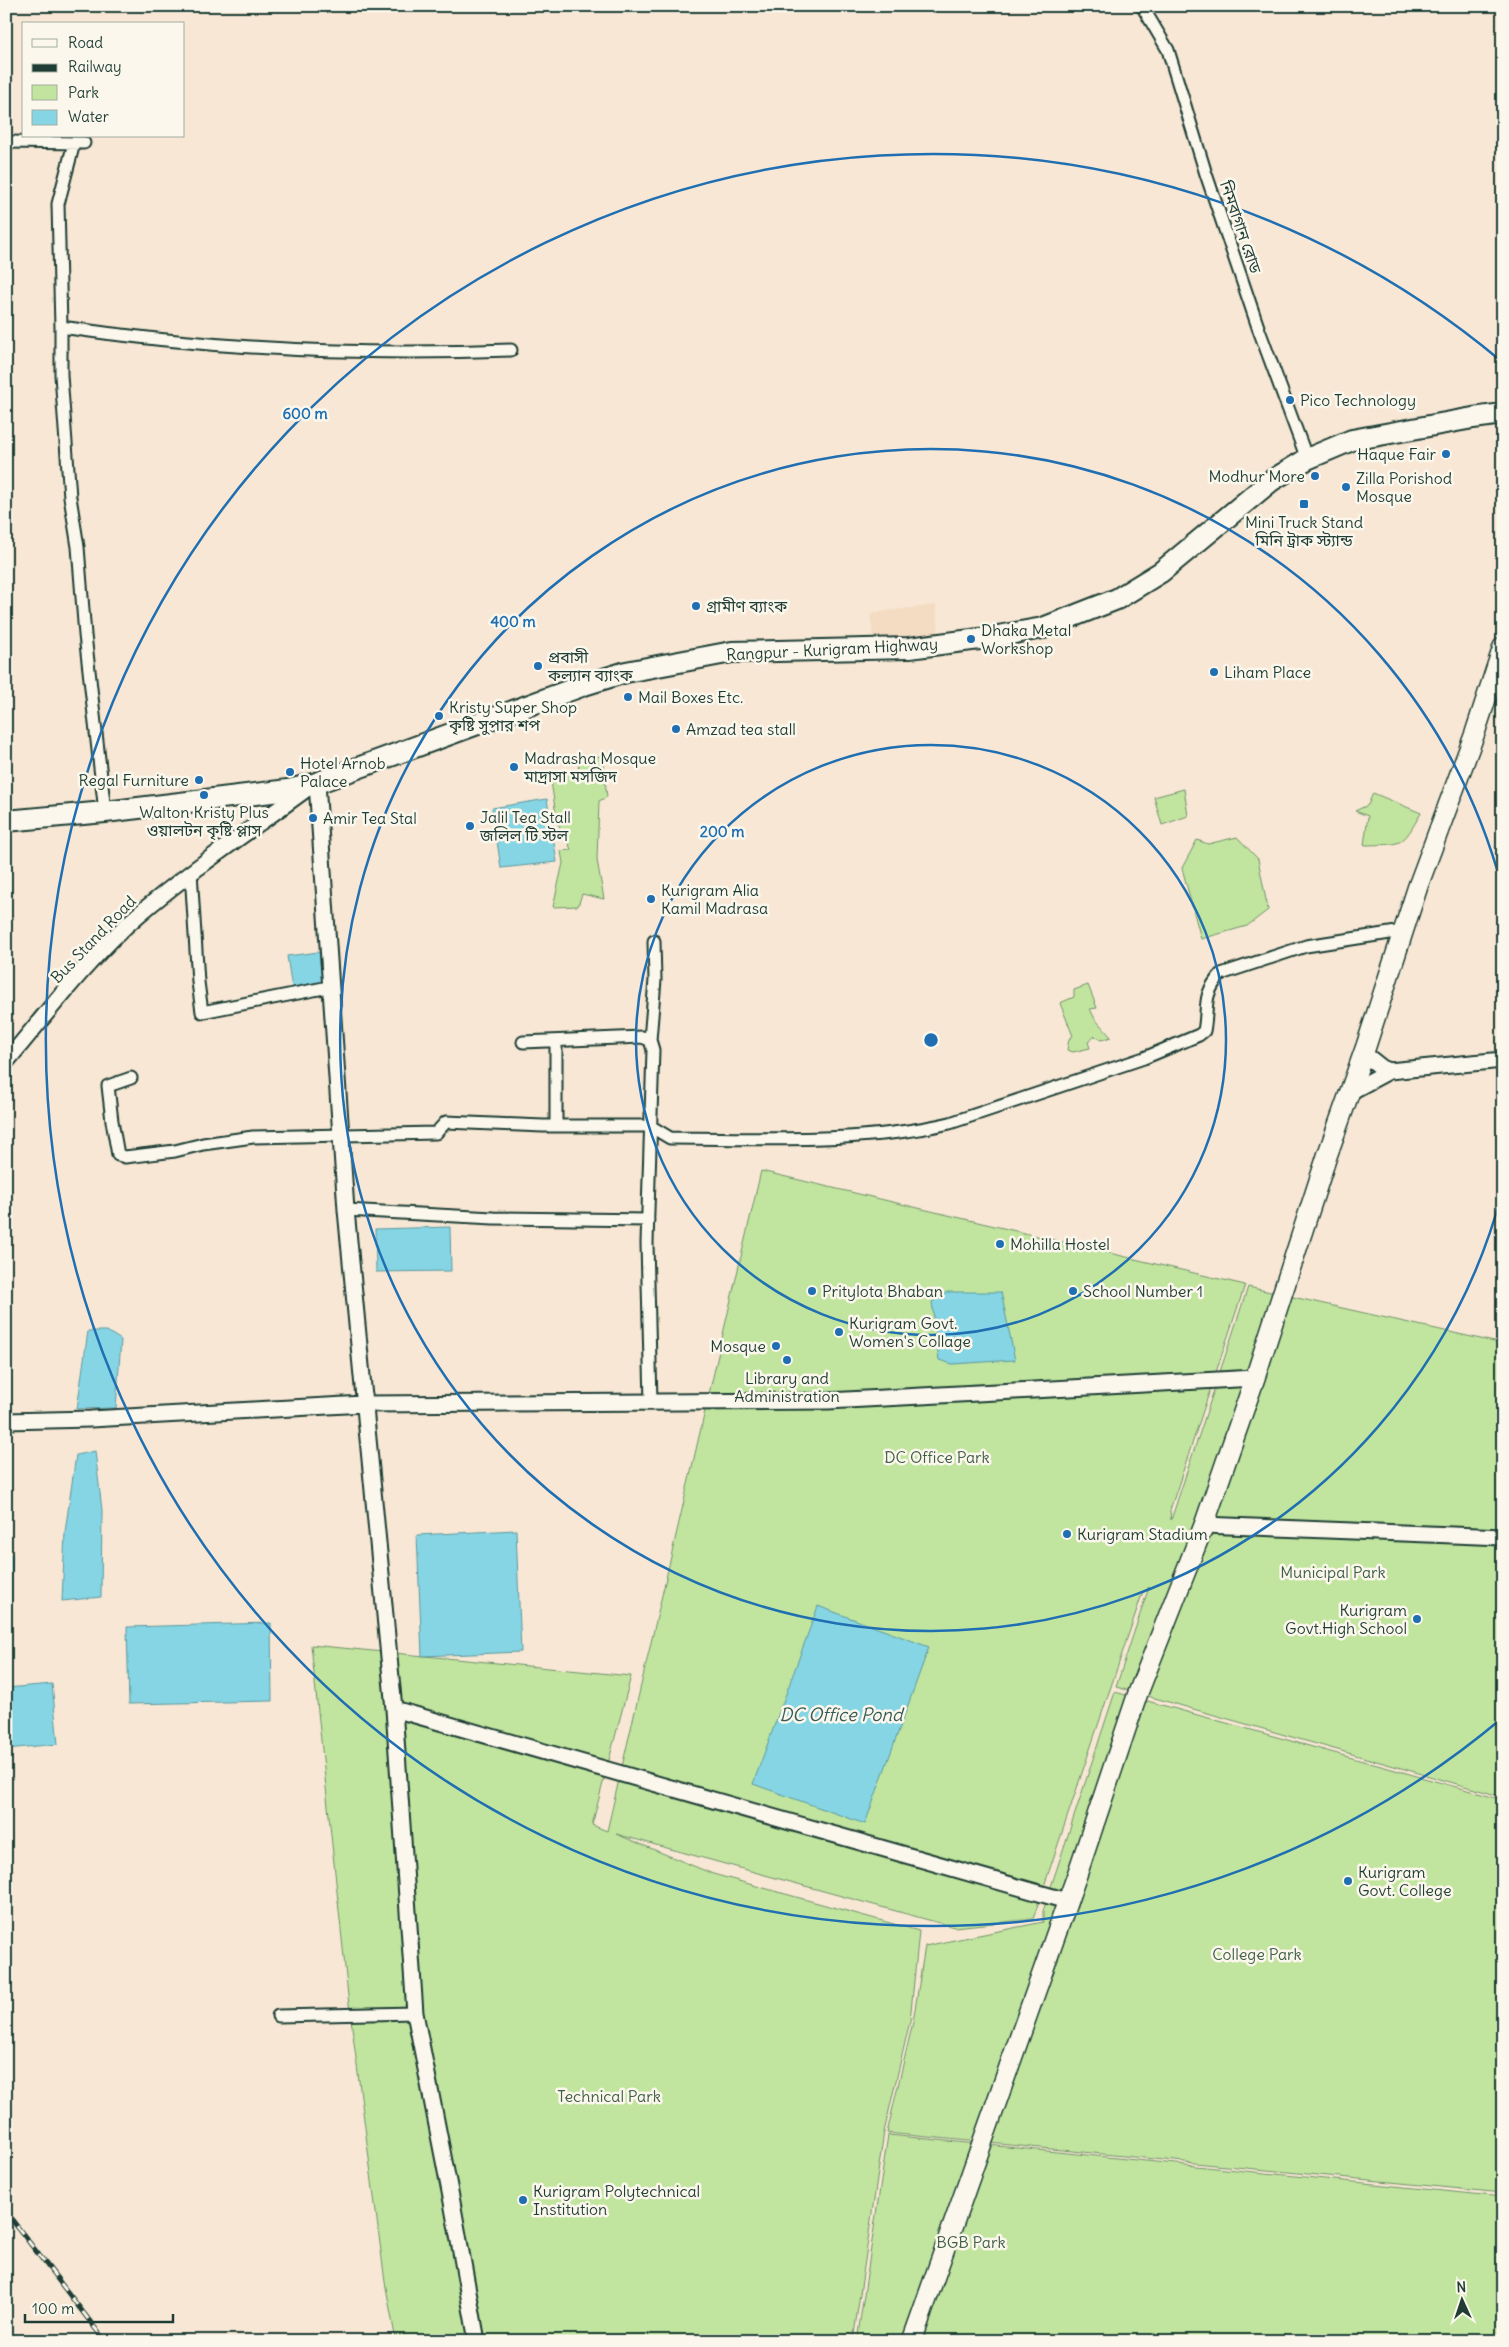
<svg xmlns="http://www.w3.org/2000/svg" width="1509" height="2347" font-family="Delius,'Noto Sans Bengali',sans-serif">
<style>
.built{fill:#f4dcc3}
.green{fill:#c1e59f;stroke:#70916a}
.water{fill:#86d5e4;stroke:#5d989e}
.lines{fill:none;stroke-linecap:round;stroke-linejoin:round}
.minor-casing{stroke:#1f3d34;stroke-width:15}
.tertiary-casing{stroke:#1f3d34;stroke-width:19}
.primary-casing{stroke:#1f3d34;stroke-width:22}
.trunk-casing{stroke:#1f3d34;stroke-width:24}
.minor{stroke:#fbf7ec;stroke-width:11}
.tertiary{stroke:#fbf7ec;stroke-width:15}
.primary{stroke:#fbf7ec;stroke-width:19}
.trunk{stroke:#fbf7ec;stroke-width:20}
.rail-casing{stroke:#1f3d34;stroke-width:5}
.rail{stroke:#fbf7ec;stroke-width:3;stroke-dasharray:9;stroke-linecap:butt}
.ring{fill:none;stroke:#1f6fb2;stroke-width:2.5}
.poi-dot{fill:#1f6fb2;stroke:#fbf7ec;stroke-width:2}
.labels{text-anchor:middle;stroke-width:5;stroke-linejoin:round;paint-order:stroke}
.street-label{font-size:16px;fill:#1f3d34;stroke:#fbf7ec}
.poi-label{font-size:16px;fill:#1f3d34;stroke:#fbf7ec;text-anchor:start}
.park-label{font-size:16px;fill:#3f5f49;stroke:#fbf7ec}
.water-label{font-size:18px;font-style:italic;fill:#345b57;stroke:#fbf7ec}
.centre{fill:#1f6fb2;stroke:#fbf7ec;stroke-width:2.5}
.ring-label{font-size:15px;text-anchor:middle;font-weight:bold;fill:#1f6fb2;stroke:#fbf7ec;stroke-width:5;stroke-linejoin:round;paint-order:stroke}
</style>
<rect width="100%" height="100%" fill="#f7e7d4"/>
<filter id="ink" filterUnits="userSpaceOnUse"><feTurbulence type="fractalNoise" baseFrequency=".02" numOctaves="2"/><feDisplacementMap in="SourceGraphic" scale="10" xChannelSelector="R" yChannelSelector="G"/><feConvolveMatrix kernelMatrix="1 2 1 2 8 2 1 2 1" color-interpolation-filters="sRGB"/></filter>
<g filter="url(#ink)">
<path class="built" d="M936,605L939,636L874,644L870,613Z"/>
<path class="green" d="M602,756L607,797L599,801L597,860L604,899L582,894L578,906L553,907L563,863L561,851L571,850L568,841L557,837L560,827L557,822L550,774L578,771L580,758Z
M1184,789L1188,816L1162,825L1154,797Z
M1373,793L1421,813C1401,848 1403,844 1364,845L1368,816L1355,811L1368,805Z
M1237,837L1258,859L1268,910L1247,926L1201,939L1182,868L1197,840L1208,844Z
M1088,985L1097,1008L1090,1009L1095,1019L1111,1037L1101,1040L1095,1036L1088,1042L1090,1048L1073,1052L1067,1050L1069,1039L1073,1036L1060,1003L1074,997V990Z
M761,1171L1245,1285L1170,1510L1171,1520L1248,1287L1503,1344V1797L1116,1687L1149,1587L1142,1594L1033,1919L954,1927L616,1834L713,1874L919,1931L910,2021L884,2132L853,2341H396L385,2282L348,1996L311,1645L631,1676L592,1825L607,1831Z
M1115,1692L1503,1800V2193L887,2133L913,2022L925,1946L1043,1922V1911Z
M888,2135L1503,2197V2341H857Z"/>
<path class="water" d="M547,799L557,862L501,868L492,808Z
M319,952L323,985L292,989L287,956Z
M450,1227L451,1271L376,1272L375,1229Z
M947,1292H1001L1015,1360L952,1364L939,1360L932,1302Z
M88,1331H107L121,1340L116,1408L77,1409Z
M95,1451L102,1510L101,1597L62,1601L65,1532L76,1455Z
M516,1530L521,1652L422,1656L417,1535Z
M6,1552L12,1555L11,1614L6,1617Z
M818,1606L929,1647L865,1824L753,1784Z
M271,1623L272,1701L129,1704L127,1627Z
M52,1684L58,1744L6,1749V1688Z"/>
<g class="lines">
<defs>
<path id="minor" d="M1142,6L1168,50L1206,174L1259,330L1307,459
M6,142L84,143
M61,327L58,204L74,143
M105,812L85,635L78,547L70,497L61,375V327C210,349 360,356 511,350
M191,872L198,982L202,1012L329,987
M650,1040L655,980L654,941
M523,1042L642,1037L650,1040L653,1050L647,1243L651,1402
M131,1078L108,1086L112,1121L118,1155L125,1157L175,1151L203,1144L253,1137L436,1133L446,1122L543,1126H650L670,1138C763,1138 859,1144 950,1123L1144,1058L1199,1035L1204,1031C1209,1006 1201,997 1221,974L1306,946L1403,931
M556,1125V1041
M346,1210L493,1218L648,1220
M278,2016L415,2013"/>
<path id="tertiary" d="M317,783L346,1210L394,1709L415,2013L452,2202L477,2341
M1363,1053L1382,1068L1389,1071
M6,1062C48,1012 89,957 138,915C192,869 252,829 309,787
M1350,1092L1389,1071L1503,1060
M6,1421L91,1419L364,1404L828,1401L1255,1378
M1204,1525L1503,1537
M394,1709L1067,1901"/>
<path id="primary" d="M912,2341L1078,1872L1138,1693L1204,1525L1255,1378L1327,1156L1366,1046L1418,886L1475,733L1503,647"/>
<path id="trunk" d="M6,821L105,812L288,790L314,784L584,685L626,672L732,652L909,648L987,638L1043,628L1117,599L1161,572L1271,481L1307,459L1352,440L1473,418L1503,414"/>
</defs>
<use href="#minor" class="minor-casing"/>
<use href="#tertiary" class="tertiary-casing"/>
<use href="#primary" class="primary-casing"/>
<use href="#trunk" class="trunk-casing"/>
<use href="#minor" class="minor"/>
<use href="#tertiary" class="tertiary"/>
<use href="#primary" class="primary"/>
<use href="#trunk" class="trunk"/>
<defs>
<path id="rail" d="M6,2212L105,2341"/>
</defs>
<use href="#rail" class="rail-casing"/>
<use href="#rail" class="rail"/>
</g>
</g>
<g class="ring">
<circle cx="931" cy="1040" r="295"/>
<path d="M1502 1193A591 591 0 1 1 1502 887"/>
<path d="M1501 1719A886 886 0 1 1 1501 361"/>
</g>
<g class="poi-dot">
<circle cx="1290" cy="400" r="5"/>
<circle cx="1446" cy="454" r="5"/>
<circle cx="1315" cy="476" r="5"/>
<circle cx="1346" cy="487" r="5"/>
<rect x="1299" y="499" width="10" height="10" rx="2.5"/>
<circle cx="696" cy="606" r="5"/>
<circle cx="971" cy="639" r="5"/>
<circle cx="538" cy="666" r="5"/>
<circle cx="1214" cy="672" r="5"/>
<circle cx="628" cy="697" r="5"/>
<circle cx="439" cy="716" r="5"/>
<circle cx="676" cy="729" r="5"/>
<circle cx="514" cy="767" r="5"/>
<circle cx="290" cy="772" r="5"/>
<circle cx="199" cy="780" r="5"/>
<circle cx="204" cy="795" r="5"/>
<circle cx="313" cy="818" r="5"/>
<circle cx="470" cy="826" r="5"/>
<circle cx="651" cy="899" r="5"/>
<circle cx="1000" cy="1244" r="5"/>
<circle cx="812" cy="1291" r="5"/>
<circle cx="1073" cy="1291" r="5"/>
<circle cx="839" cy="1332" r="5"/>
<circle cx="776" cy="1346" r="5"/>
<circle cx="787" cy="1360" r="5"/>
<circle cx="1067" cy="1534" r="5"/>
<circle cx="1417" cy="1619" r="5"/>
<circle cx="1348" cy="1881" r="5"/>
<circle cx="523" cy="2200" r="5"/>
</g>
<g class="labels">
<g class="street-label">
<text transform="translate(1241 227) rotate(71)" y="6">নিমবাগান রোড</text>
<text transform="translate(832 649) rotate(-3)" y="6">Rangpur - Kurigram Highway</text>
<text transform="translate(93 939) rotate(-46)" y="6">Bus Stand Road</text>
</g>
<g class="poi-label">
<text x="1300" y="406">Pico Technology</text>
<text x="1436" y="460" text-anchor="end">Haque Fair</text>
<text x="1305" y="482" text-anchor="end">Modhur More</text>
<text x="1356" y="484">Zilla Porishod<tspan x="1356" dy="18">Mosque</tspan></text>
<text x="1304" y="528" text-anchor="middle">Mini Truck Stand<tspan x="1304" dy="18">মিনি ট্রাক স্ট্যান্ড</tspan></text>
<text x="706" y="612">গ্রামীণ ব্যাংক</text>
<text x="981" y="636">Dhaka Metal<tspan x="981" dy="18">Workshop</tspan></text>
<text x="548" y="663">প্রবাসী<tspan x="548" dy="18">কল্যান ব্যাংক</tspan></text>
<text x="1224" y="678">Liham Place</text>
<text x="638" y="703">Mail Boxes Etc.</text>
<text x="449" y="713">Kristy Super Shop<tspan x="449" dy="18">কৃষ্টি সুপার শপ</tspan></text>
<text x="686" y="735">Amzad tea stall</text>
<text x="524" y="764">Madrasha Mosque<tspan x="524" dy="18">মাদ্রাসা মসজিদ</tspan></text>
<text x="300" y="769">Hotel Arnob<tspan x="300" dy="18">Palace</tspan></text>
<text x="189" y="786" text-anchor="end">Regal Furniture</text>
<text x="204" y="818" text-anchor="middle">Walton Kristy Plus<tspan x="204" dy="18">ওয়ালটন কৃষ্টি প্লাস</tspan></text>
<text x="480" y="823">Jalil Tea Stall<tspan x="480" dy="18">জলিল টি স্টল</tspan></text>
<text x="323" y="824">Amir Tea Stal</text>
<text x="661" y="896">Kurigram Alia<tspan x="661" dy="18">Kamil Madrasa</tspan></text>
<text x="1010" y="1250">Mohilla Hostel</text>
<text x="822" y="1297">Pritylota Bhaban</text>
<text x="1083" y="1297">School Number 1</text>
<text x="849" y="1329">Kurigram Govt.<tspan x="849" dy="18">Women's Collage</tspan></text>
<text x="766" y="1352" text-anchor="end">Mosque</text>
<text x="787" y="1384" text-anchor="middle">Library and<tspan x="787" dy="18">Administration</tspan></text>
<text x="1077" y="1540">Kurigram Stadium</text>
<text x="1407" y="1616" text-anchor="end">Kurigram<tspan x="1407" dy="18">Govt.High School</tspan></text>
<text x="1358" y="1878">Kurigram<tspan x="1358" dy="18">Govt. College</tspan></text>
<text x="533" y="2197">Kurigram Polytechnical<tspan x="533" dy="18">Institution</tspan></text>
</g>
<g class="park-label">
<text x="937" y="1463">DC Office Park</text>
<text x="1333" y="1578">Municipal Park</text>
<text x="1257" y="1960">College Park</text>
<text x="609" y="2102">Technical Park</text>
<text x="971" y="2248">BGB Park</text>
</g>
<g class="water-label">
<text x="841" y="1721">DC Office Pond</text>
</g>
</g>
<circle cx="931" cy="1040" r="8" class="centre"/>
<g class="ring-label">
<text x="305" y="419">600 m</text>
<text x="513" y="627">400 m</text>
<text x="722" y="837">200 m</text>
</g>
<rect width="1509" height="2347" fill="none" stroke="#fbf7ec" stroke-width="25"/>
<rect x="12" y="12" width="1484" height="2322" fill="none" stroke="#1f3d34" stroke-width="2" filter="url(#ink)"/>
<rect x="22" y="22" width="162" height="115" fill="#fbf7ec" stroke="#a3ada2"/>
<rect x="32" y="39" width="25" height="8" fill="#fbf7ec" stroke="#a3ada2"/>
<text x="68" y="48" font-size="15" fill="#1f3d34">Road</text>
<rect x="32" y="64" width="25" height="8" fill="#1f3d34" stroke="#a3ada2"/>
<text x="68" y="72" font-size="15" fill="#1f3d34">Railway</text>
<rect x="32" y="85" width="25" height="15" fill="#c1e59f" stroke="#a3ada2"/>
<text x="68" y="98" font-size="15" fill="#1f3d34">Park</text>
<rect x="32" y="110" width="25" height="15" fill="#86d5e4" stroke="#a3ada2"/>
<text x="68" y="122" font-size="15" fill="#1f3d34">Water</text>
<g transform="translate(1462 2300) rotate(357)" stroke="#fbf7ec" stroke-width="4" paint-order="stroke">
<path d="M0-4L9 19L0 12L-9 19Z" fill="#1f3d34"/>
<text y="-8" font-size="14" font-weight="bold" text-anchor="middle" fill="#1f3d34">N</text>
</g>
<path d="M25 2314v8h148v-8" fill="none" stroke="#1f3d34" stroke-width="2.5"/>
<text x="32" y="2314" font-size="15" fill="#1f3d34" stroke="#fbf7ec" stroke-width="4" paint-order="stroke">100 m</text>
</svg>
